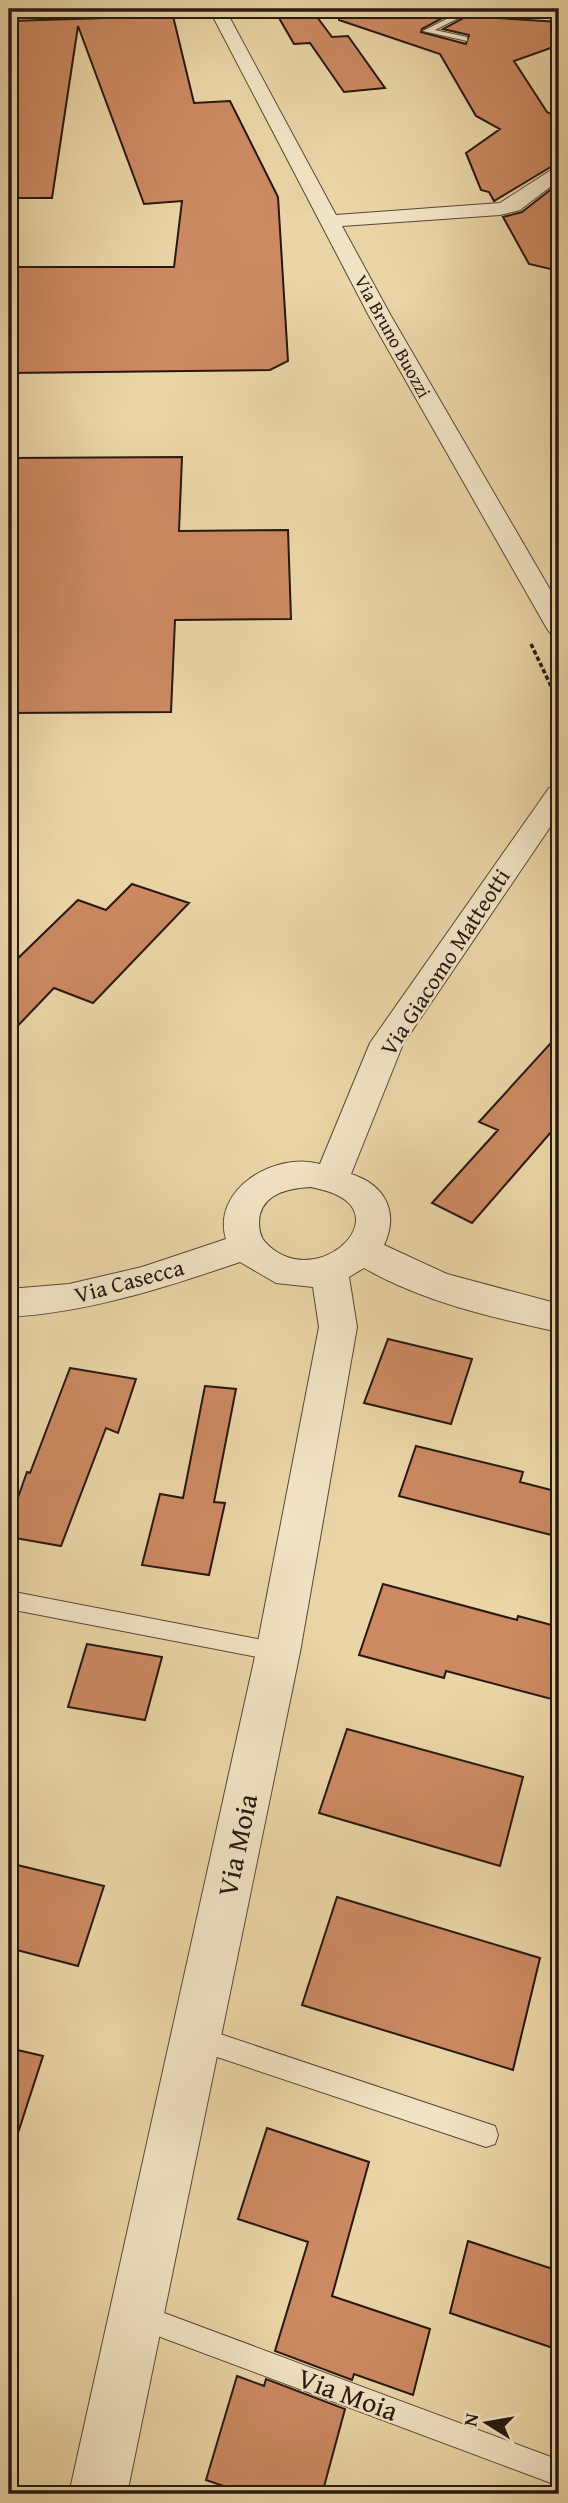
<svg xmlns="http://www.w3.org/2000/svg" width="568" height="2503" font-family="'Gentium Book Plus',serif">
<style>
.building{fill:#cc8962;stroke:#281810;stroke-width:2}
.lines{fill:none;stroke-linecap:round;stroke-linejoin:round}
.service-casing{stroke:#584736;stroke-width:2}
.minor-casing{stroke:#584736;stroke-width:2}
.tertiary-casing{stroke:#584736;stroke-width:3}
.path{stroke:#281810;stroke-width:3.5;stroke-dasharray:4.5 2.5;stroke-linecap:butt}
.service{fill:#f1e4c5;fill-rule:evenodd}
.minor{fill:#f1e4c5;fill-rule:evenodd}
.tertiary{fill:#f1e4c5;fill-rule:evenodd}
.labels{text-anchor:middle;stroke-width:5;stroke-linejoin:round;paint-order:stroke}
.far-street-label{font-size:19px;fill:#281810;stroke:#f1e4c5}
.street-label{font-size:23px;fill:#281810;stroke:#f1e4c5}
.near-street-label{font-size:28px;fill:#281810;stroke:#f1e4c5}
</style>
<rect width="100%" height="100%" fill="#ead5a6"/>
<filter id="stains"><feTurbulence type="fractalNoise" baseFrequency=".00286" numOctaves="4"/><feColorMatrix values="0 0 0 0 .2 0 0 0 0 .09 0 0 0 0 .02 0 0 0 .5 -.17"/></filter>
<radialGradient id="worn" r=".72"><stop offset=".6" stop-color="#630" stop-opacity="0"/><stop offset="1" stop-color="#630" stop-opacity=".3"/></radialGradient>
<path class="building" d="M275,11L314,13L332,37L348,36L385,88L344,92L310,43L294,44Z
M340,12L448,15L422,29L421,32L466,44L469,35L443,29L467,16L559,22V45L514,61L547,112L559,118V162L494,201L489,192L481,190L466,153L500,129L476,116L440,54L339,20Z
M173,16L194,103L230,101L278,197L288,361L270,370L9,373V267H174L182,201L144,204L78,26L52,198H9V21Z
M559,183V271L529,264L503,217L522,212Z
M182,457L179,531L288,530L291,619L175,620L171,712L9,713V458Z
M132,884L189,903L93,1003L54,988L9,1035V967L78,900L106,910Z
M559,1034V1123L472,1223L432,1203L498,1130L479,1122Z
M388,1339L472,1359L451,1424L364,1403Z
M70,1368L136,1379L118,1433L106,1428L61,1546L9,1537V1523L27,1472L30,1473Z
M205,1386L236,1389L214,1502L225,1503L209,1575L142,1565L160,1494L183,1498Z
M416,1446L523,1472L520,1482L559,1492V1537L399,1496Z
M383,1584L517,1620L518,1616L559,1627V1701L446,1671L444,1678L359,1655Z
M87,1644L162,1657L145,1720L68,1707Z
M347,1729L523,1777L500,1866L319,1813Z
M9,1863L104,1886L78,1966L9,1948Z
M337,1897L540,1958L513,2070L302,2005Z
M9,2048L43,2056L15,2142L9,2141Z
M267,2128L369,2162L332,2296L430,2329L413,2395L354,2374L352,2380L275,2351L308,2242L238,2219Z
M468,2241L559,2271V2350L450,2313Z
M237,2376L264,2386L266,2379L345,2409L322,2494H247L206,2480Z"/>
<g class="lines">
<defs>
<path id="service" d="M466,9H476L435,30L467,37V41L423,31Z
M9,1591L278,1643L285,1646L288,1652L285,1658L278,1661L9,1609Z
M199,2027L486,2123L495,2126L498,2135L495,2144L486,2147L199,2051L191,2047L187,2039L191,2031Z
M140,2304L559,2460V2486L131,2326L127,2317L131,2308Z"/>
<path id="minor" d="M209,9H225L336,215L500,203L559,165V180L520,210L500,215L342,226L391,316L559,605V635L550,633L546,627L369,316Z
M559,785V814L403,1044L351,1174C386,1185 399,1213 384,1245L447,1274L559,1304V1332C494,1318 423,1302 364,1268L349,1277L357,1327L300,1652L127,2494H69L256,1652L319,1327L313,1287L276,1283L240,1262C164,1288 90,1312 9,1317V1289L69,1284L142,1267L226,1239C211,1189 276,1151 320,1164L370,1043L549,788ZM311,1187C319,1189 329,1191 337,1195C393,1222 312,1293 265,1242C260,1236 259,1229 259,1222C260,1194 288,1188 311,1187Z"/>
<path id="tertiary" d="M9,9H27L25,13L9,14Z"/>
</defs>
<use href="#service" class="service-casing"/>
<use href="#minor" class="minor-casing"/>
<use href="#tertiary" class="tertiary-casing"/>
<path class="path" d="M531,644L559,703"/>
<use href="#service" class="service"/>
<use href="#minor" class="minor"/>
<use href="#tertiary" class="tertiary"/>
</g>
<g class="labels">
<g class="far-street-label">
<text transform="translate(393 336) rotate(61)" y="7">Via Bruno Buozzi</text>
</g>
<g class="street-label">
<text transform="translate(445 962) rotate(-57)" y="8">Via Giacomo Matteotti</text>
<text transform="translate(129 1281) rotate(-15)" y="8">Via Casecca</text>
</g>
<g class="near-street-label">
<text transform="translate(237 1845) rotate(-78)" y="10">Via Moia</text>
<text transform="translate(348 2394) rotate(20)" y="10">Via Moia</text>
</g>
</g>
<rect width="568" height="2503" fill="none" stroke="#ead5a6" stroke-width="35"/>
<rect x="10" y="10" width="547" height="2482" fill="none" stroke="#281810" stroke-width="3.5"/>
<rect x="18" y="18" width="533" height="2468" fill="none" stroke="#281810" stroke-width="2"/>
<g transform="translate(487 2423) rotate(281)" stroke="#f1e4c5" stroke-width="5" paint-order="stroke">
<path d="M0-5L12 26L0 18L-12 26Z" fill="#281810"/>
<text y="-10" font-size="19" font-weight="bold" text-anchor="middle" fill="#281810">N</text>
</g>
<rect width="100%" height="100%" filter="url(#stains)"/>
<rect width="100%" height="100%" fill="url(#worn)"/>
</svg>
